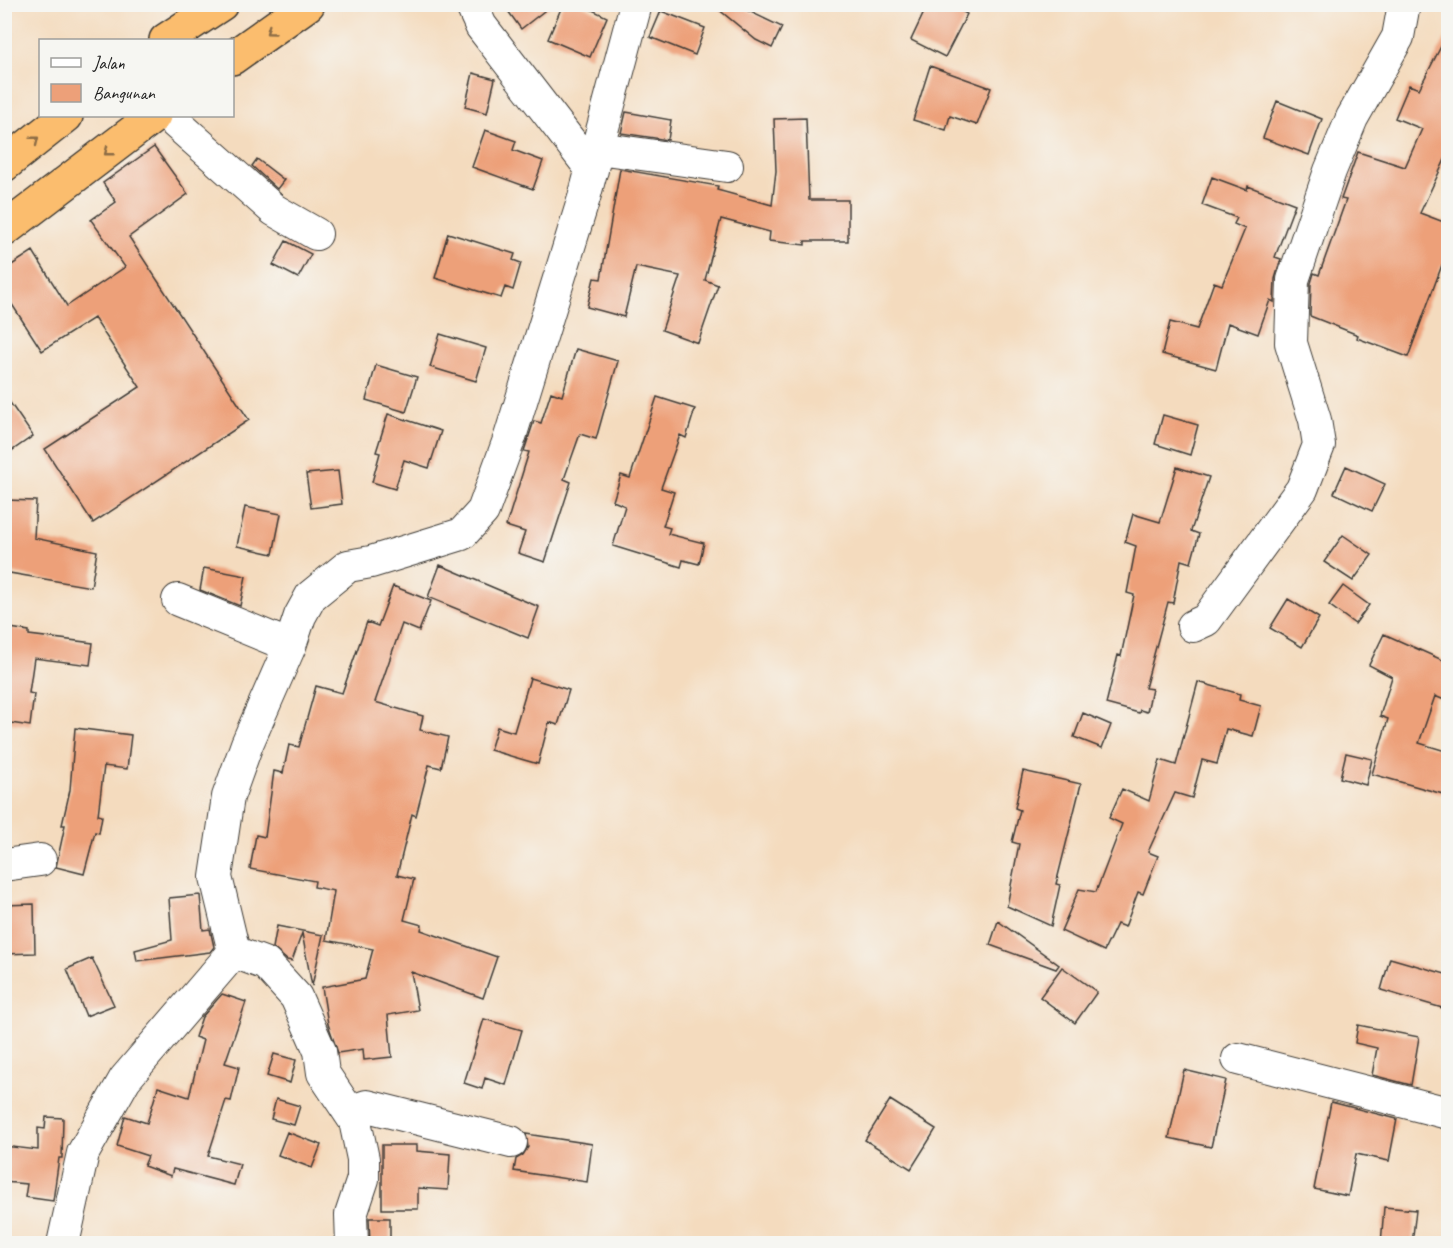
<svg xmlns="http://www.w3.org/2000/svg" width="1453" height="1248" font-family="Caveat,sans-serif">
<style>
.building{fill:#eda079}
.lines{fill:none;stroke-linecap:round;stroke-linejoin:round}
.minor-casing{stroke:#3c3934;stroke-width:34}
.highway-casing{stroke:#3c3934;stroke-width:36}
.minor{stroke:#fff;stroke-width:32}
.highway{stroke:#fbbd6e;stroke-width:33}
.oneway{stroke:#8c6c45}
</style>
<rect width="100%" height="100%" fill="#f6f6f2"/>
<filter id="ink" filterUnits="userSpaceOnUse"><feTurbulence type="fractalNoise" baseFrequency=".0167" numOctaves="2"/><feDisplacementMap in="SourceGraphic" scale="12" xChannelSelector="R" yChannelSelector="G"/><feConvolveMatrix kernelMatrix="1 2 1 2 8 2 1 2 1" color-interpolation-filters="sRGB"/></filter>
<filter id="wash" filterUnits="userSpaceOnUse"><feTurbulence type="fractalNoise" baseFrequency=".008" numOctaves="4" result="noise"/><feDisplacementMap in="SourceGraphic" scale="24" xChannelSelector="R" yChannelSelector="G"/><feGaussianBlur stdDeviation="1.35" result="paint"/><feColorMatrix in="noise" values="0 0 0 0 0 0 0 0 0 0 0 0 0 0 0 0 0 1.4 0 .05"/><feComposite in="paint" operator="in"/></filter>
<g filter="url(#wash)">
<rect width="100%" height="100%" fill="#f4dbbe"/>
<g id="blocks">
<path class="building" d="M503,4H553L521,29Z
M563,4H580L607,17L590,57L548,39Z
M712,4H734L782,27L772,48L756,40Z
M928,4H948L967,14L945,57L911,40Z
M661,11L705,28L695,55L650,37Z
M1449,31V151L1420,213L1449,224V268L1442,265L1408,357L1357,338L1358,335L1310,316L1311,283L1314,273L1319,275L1346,200L1341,199L1358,152L1405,167L1422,129L1395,118L1409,85L1419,89Z
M930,66L991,88L977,125L950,116L946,130L913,120Z
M473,73L495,79L487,113L465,107Z
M1277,101L1322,119L1309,155L1263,138Z
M626,112L671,120L668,140L621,133Z
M806,118L809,200H848V241H805V245L769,241L770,232L721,219L705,280L718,285L698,343L662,330L680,276L636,267L624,317L587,307L594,278L601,279L620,169L718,186L717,190L772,205L776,171L774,119Z
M485,130L516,141L513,150L543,161L533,189L472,167Z
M154,147L188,194L129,237L249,420L93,523L45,449L140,387L94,318L42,351L4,292V270L33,251L67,306L125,267L91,220L116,202L103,183Z
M257,159L284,180L277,189L252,166Z
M1212,177L1247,190L1248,186L1295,204L1275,257L1281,259L1275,279L1274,302L1270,300L1258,334L1228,323L1216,369L1162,354L1170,322L1197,329L1214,282L1222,285L1245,229L1234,224L1237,218L1202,205Z
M448,233L515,254L513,260L521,263L513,290L505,287L501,298L435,278Z
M286,241L311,254L298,278L273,265Z
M440,334L486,348L476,381L430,367Z
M576,349L618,361L596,439L580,434L564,479L571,482L545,562L518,553L525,532L506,526L529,452L524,451L534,421L541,423L551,392L562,396Z
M376,365L417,377L406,412L366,400Z
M4,394L33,436L4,456Z
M657,397L695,409L686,438L680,435L661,488L674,492L663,526L670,528L668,534L704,543L699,564L683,560L681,567L613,546L625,506L613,501L621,475L630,478Z
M388,414L441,431L429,468L404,460L395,489L372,482L380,453L376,452Z
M1163,415L1198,425L1190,455L1155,444Z
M1346,466L1385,484L1372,511L1334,493Z
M1177,467L1209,477L1191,531L1199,534L1191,563L1181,560L1173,603L1168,602L1145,688L1152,689L1147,712L1140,710L1139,713L1106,704L1118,655L1121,656L1134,595L1127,593L1136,546L1125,542L1133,514L1160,522Z
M338,471L342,504L311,508L306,474Z
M4,500L36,501L34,538L97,551L91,587L4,572Z
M245,507L281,514L273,554L237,546Z
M1343,535L1372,555L1353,581L1324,562Z
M440,565L539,607L528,638L428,597Z
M204,568L246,576L240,606L200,590Z
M393,586L431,601L419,631L402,624L375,702L423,716L420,730L448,737L441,768L429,765L416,816L412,814L397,875L414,879L404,920L422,925L421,930L497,957L483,998L411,972L418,1010L388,1015L392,1057L364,1060L363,1049L338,1053L328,1024L322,987L365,979L373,949L326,940L334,891L314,887L315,881L250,869L256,835L265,837L274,771L283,773L289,745L299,747L316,686L342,693L367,622L378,626Z
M1343,586L1369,605L1355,624L1329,605Z
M1288,599L1319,618L1302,647L1270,628Z
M4,627L29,631V635L93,643L90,665L34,658L29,693L34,694L30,726L4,722Z
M1384,634L1449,663V702L1435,696L1419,743L1449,752V776L1443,794L1372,774L1388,719L1380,716L1392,677L1369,665Z
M530,678L569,690L558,725L549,722L538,764L490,750L497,727L514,732Z
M1198,682L1240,694L1239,700L1261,706L1253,736L1226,729L1217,764L1202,760L1192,798L1175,793L1148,852L1158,856L1143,894L1138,892L1125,927L1117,924L1104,951L1061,931L1079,889L1096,892L1122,824L1109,818L1122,789L1149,801L1160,760L1176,765Z
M1083,713L1111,725L1102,748L1074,737Z
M75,728L131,735L127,769L104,766L98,815L102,816L99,833L95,832L84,874L56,867L65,825H62L70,790Z
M1346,753L1372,759L1366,785L1340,778Z
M1023,771L1081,784L1056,884L1060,885L1051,926L1007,906L1019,844L1012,842L1020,810L1015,808Z
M200,895L203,930L210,929L214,947L210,952L137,961L135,950L172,940L169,898Z
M34,904L35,953L4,954V905Z
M998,921L1059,965L1056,969L990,945Z
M277,926L323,935L312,986L302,933L292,961L287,960L273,948Z
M92,958L114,1005L86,1016L67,969Z
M1390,958L1449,975V1010L1381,990Z
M1062,967L1097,992L1075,1023L1040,997Z
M222,994L246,1002L225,1063L239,1067L231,1101L226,1100L208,1156L240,1164L234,1185L173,1169L171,1176L144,1166L148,1156L117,1146L125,1116L147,1123L158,1087L189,1097L203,1040L195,1037L202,1017Z
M484,1019L522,1030L506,1085L485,1078L482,1089L464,1083Z
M1358,1025L1419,1037L1411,1085L1372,1075L1377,1048L1355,1043Z
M274,1054L296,1060L290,1083L267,1076Z
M1184,1070L1226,1080L1211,1147L1169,1138Z
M276,1099L300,1106L294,1125L271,1119Z
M890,1100L936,1129L911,1169L865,1140Z
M1331,1102L1397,1119L1389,1161L1356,1154L1348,1196L1314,1189Z
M46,1117L63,1118L62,1158H59L53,1201L25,1197L27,1184L4,1182V1146L38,1150V1128L45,1129Z
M287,1132L321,1145L312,1168L278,1155Z
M526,1134L592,1144L587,1182L514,1171L516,1159L523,1155L528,1147Z
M382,1145H417V1151L450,1154L448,1190L418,1188V1209H382Z
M1384,1207L1416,1210L1412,1244H1381Z
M369,1218H390V1244H370Z"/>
</g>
</g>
<g filter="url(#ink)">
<use href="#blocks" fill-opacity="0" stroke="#3c3934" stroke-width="1.5"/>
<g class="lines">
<defs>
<path id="minor" d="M471,4L481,26L592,170
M168,116L274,210L316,234
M598,148L727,166
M178,600L290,646
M1193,626L1206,620L1302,489L1319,445L1315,420L1291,343L1293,280L1330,171L1352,118L1398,37L1404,4
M4,865L40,860
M234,952L266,964L296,997L320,1051L323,1073L355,1121L363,1159V1179L351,1215L352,1244
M1238,1059L1448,1113
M349,1112L367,1106L511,1142
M63,1244L83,1153L125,1079L234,952L216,877L228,797L247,744L290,646L300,616L311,596L348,566L371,562L462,534L483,511L510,437L584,198L636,4"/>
<path id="highway" d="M166,40L221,4
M232,58L308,4
M4,165L66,116
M4,230L154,116"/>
</defs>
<use href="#minor" class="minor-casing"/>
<use href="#highway" class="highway-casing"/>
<use href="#minor" class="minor"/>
<use href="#highway" class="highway"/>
</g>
<defs><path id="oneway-chevron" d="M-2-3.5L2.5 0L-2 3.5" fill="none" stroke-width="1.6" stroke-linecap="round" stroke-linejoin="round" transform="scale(1.5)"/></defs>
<g class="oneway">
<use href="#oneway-chevron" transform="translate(270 31) rotate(144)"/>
<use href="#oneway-chevron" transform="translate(35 140) rotate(-39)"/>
<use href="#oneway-chevron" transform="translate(108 152) rotate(142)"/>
</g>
</g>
<rect width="1453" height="1248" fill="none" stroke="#f6f6f2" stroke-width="24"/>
<rect x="39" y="39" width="195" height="78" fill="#f6f6f2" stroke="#9f9f9c" stroke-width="1.5"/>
<rect x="51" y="58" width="30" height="9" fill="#ffffff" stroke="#9f9f9c" stroke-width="1.5"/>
<text x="93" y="69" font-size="18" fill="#1c1c1c">Jalan</text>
<rect x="51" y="84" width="30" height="18" fill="#eda079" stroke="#9f9f9c" stroke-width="1.5"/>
<text x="93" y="99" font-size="18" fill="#1c1c1c">Bangunan</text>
</svg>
